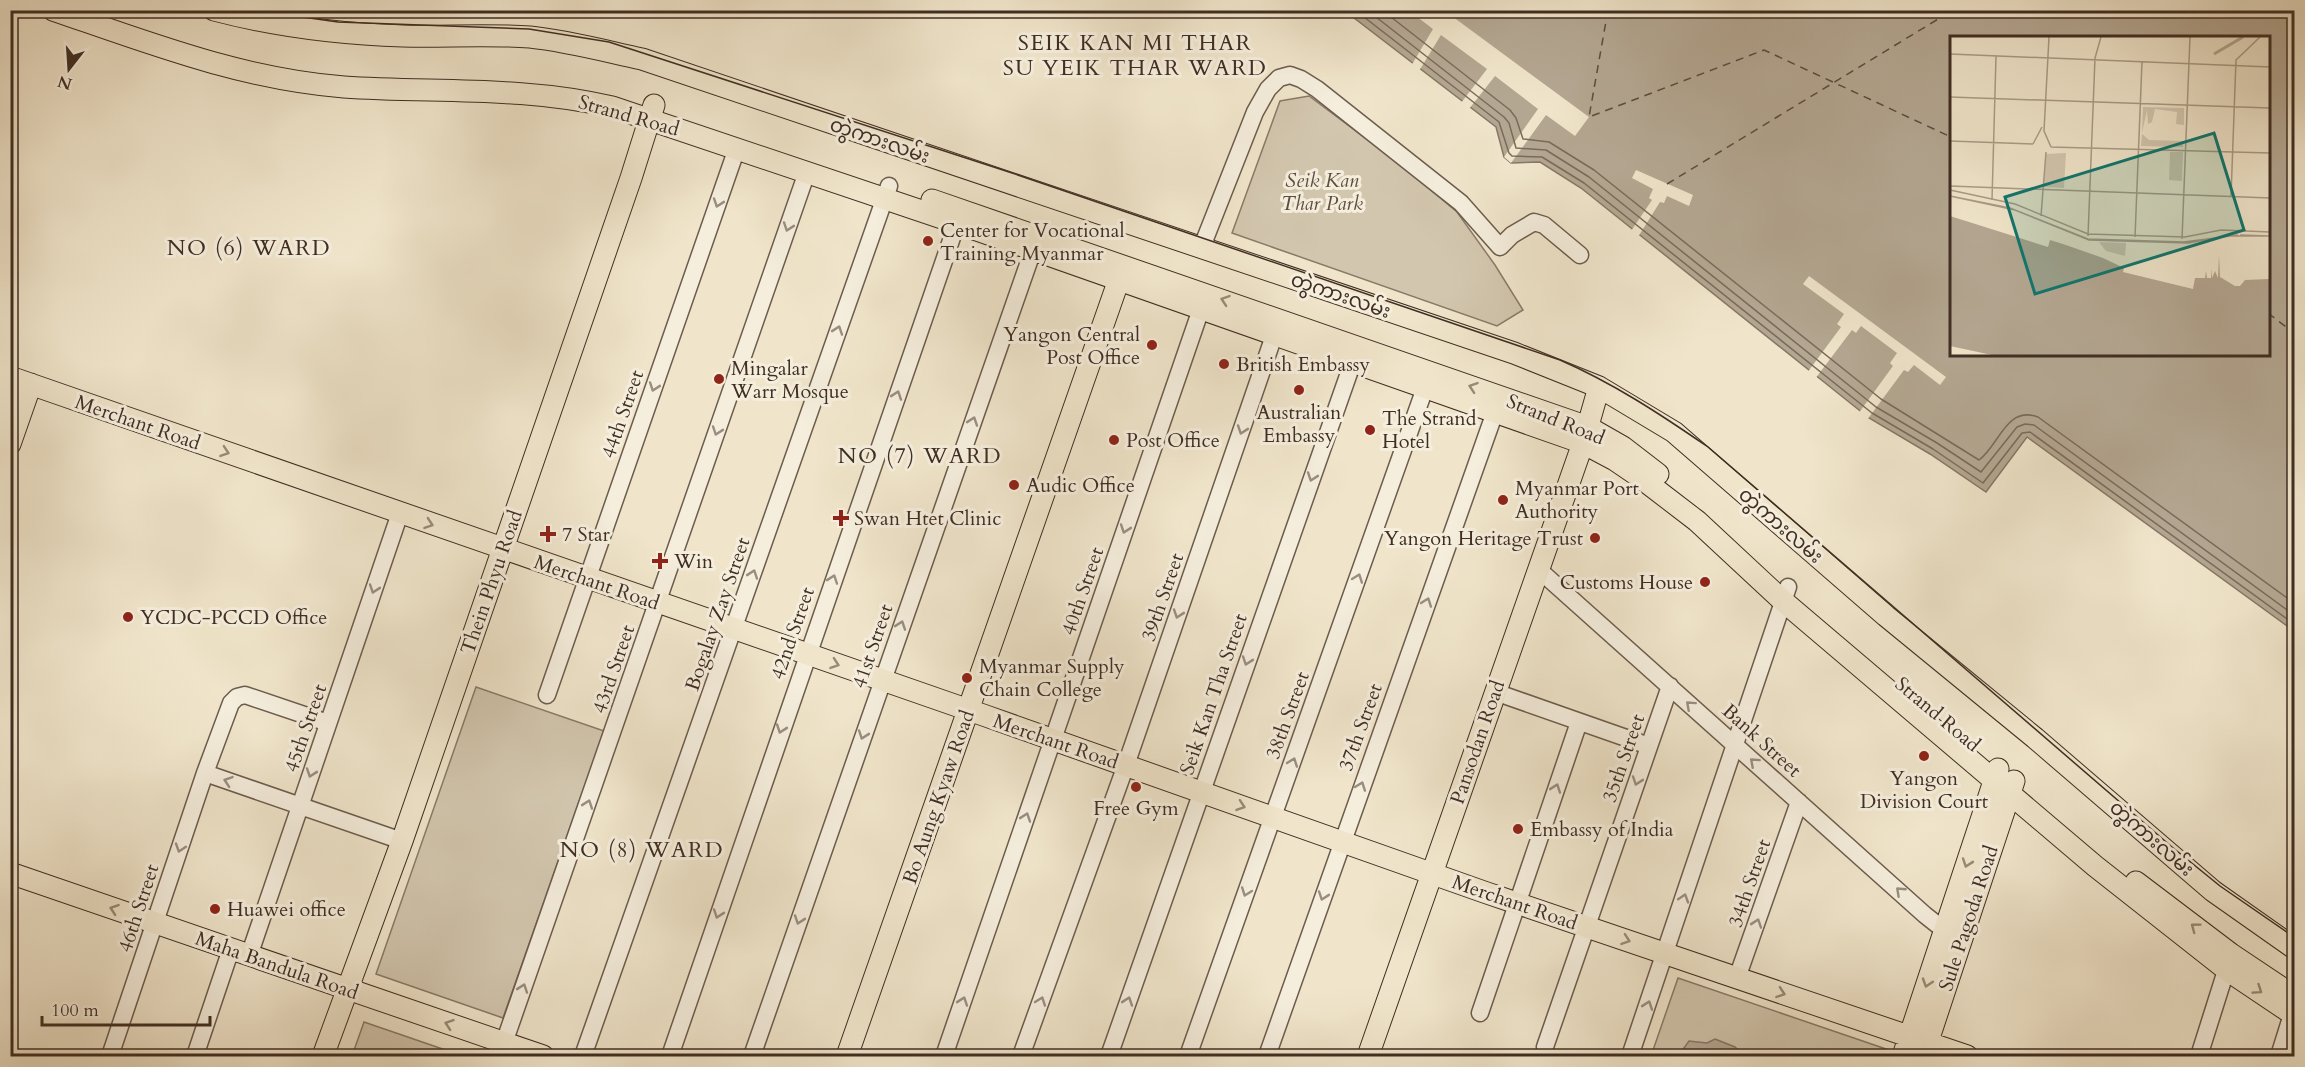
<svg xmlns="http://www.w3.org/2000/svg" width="2305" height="1067" font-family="Cardo,'Noto Sans Myanmar',serif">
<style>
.green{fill:#d2c6ae;stroke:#897a68;stroke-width:1.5}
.water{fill:#b4a792;stroke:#867766;stroke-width:1.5;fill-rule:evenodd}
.pier{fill:#f0e5cb}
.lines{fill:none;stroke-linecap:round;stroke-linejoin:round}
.shore{stroke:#7a6a5a;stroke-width:1.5}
.ferry{stroke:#5d4c3f;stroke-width:1.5;stroke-dasharray:8 6;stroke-linecap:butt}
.minor-casing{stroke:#6c5c4d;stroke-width:19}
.major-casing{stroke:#402e23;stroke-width:23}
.minor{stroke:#f5eedd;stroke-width:16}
.major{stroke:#f0e5cb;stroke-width:21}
.tram{stroke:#402e23;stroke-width:1.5}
.oneway{stroke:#9a8e80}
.oneway2{stroke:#988a77}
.poi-dot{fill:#8f2418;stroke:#f5eedd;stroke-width:2}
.labels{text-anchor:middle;stroke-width:6;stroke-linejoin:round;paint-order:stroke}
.street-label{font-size:20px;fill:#402e23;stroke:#f5eedd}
.park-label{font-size:20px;font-style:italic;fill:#5d4c3f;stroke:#f5eedd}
.poi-label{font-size:20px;fill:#402e23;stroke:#f5eedd;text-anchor:start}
.quarter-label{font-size:22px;letter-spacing:1.5px;fill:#402e23;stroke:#f5eedd}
.inset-river{fill:none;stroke:#b4a792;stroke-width:3}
.inset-road{fill:none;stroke:#aa9c88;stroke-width:1.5}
.view{fill:#0f766e;fill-opacity:0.15;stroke:#0f766e;stroke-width:3}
.inset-edge{fill:none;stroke:#402e23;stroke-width:3}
</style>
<rect width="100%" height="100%" fill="#f0e5cb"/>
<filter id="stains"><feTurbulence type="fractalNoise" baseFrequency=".00333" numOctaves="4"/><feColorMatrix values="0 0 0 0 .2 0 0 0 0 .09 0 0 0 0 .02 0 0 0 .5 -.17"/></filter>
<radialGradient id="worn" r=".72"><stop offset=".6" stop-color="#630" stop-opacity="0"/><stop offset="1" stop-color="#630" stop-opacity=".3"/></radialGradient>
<path class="green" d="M1309,96L1400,164L1457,212L1495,265L1523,310L1497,326L1232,233L1280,101Z
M476,687L604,731L503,1018L376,974Z
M1678,978L1889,1050L1886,1056H1651Z
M364,1022L463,1056H352Z"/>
<path class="water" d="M1345,11H2294V631L2027,437L1986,492L1930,454L1869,418L1581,188L1540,162L1511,163L1504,157L1496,127ZM1951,38H2268V354H1951Z
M1715,1039L1735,1047L1741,1053L1740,1056H1704L1697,1053L1685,1056L1681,1052L1689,1041L1707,1043Z"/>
<path class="pier" d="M1414,11H1445L1589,117L1575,136L1546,115L1511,163L1504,157L1538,109L1495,76L1469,109L1461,103L1487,69L1441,35L1419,71L1411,66L1433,29L1412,13Z
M1636,170L1693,195L1689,206L1667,196L1664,203L1660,202L1638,237L1631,231L1652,200L1649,198L1653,189L1632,178Z
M1809,276L1946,377L1940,385L1914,365L1908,372L1904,370L1867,420L1858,414L1893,366L1890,363L1897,353L1861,326L1856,333L1852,330L1815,379L1807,373L1841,327L1837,324L1844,314L1803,284Z"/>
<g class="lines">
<path class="shore" d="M1355,10L1499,122L1509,153L1512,156L1542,157L1584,183L1872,413L1933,449L1983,483L2022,433L2030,432L2294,624
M1367,10L1504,117L1509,123L1516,148L1546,150L1589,177L1876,407L1937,443L1981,472L2017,427L2025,424L2034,425L2294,615
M1382,10L1510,110L1516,118L1523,139L1549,142L1594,170L1881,399L1979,460C1999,446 2006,405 2038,417L2294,603"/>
<path class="ferry" d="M1608,10L1589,117L1764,50L1951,137
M1667,184L1953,10
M2268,313L2294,333"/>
<defs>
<path id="minor" d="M1207,250L1205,239L1255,112L1268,89L1279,78L1290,75L1301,79L1317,89L1461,203L1500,247L1512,235L1534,222L1544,225L1580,255
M1538,569L1925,915L1944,930L1955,933
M1495,692L1649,746
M547,695L737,148
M205,773L402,841
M249,956L400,513
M1737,978L1799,802
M1480,1013L1579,722
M504,1043L807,172
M1545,1047L1670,686
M110,1056L205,773L231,703L237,697L245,695L328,723
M195,1056L231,949
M583,1056L889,186
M670,1056L957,223
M752,1056L1033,250
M944,1056L1201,309
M1021,1056L1126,765L1278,324
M1109,1056L1356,353
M1188,1056L1425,388
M1267,1056L1495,412
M1630,1056L1788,587
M2199,1056L2229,961
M2279,1056L2294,1008"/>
<path id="major" d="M53,10C149,43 242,79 344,87C433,93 524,86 612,107L957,223L1583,443L1615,460L1637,475L1697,521L1783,601L2095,866L2227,970L2294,1015
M214,10C275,26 339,34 403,36C445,37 488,34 530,37C568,41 605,51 642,59L1514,353L1599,387L1674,432L1886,616L2035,738L2213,891L2294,948
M932,200L1588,427L1623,447L1658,474
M10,377L986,716L1484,892L1967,1056
M10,444L31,384
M10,873L543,1056
M2136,882L2231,954L2294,996
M323,1056L402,841L631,178L654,105
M847,1056L1123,268
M1368,1056L1583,443L1599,387
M1903,1056L1998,769
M1923,1056L2014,781"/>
</defs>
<use href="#minor" class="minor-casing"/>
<use href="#major" class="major-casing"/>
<use href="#minor" class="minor"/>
<use href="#major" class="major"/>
<path class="tram" d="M252,10L338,22L529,29L609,42L1009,172L1560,360C1613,383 1660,414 1708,447L2172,847L2220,886L2294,937"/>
</g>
<defs><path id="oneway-chevron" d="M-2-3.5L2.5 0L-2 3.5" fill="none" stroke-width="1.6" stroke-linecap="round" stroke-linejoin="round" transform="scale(1.5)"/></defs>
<g class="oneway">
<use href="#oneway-chevron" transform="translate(718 203) rotate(109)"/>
<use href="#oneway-chevron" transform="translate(788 227) rotate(109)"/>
<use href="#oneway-chevron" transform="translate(838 330) rotate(-71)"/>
<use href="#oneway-chevron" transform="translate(654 387) rotate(109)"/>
<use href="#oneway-chevron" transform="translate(897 395) rotate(-71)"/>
<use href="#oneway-chevron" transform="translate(973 421) rotate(-71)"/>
<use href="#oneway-chevron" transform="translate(1242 430) rotate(109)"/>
<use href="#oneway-chevron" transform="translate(717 431) rotate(109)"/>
<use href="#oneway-chevron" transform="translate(1312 477) rotate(109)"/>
<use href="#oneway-chevron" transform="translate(1125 529) rotate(109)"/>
<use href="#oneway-chevron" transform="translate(753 574) rotate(-71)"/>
<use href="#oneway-chevron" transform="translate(1358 578) rotate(-70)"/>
<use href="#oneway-chevron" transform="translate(833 579) rotate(-71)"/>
<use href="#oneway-chevron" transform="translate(374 589) rotate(109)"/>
<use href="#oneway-chevron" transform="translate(1427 602) rotate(-70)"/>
<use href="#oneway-chevron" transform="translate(1178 614) rotate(109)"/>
<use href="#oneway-chevron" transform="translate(901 625) rotate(-71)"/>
<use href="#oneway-chevron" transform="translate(1247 661) rotate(109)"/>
<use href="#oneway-chevron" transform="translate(1690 705) rotate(-138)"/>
<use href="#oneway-chevron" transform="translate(781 729) rotate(109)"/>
<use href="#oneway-chevron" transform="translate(863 735) rotate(109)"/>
<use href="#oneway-chevron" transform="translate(1293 762) rotate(-70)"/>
<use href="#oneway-chevron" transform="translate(1754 762) rotate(-138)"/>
<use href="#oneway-chevron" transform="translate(311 773) rotate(109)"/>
<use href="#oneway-chevron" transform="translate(228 781) rotate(-161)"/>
<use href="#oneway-chevron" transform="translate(1637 781) rotate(109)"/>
<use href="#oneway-chevron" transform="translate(1361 786) rotate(-70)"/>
<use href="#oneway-chevron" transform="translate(1556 788) rotate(-71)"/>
<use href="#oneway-chevron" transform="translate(588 804) rotate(-71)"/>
<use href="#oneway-chevron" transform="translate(1026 817) rotate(-71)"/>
<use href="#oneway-chevron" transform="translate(180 848) rotate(108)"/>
<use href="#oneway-chevron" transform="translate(1900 891) rotate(-137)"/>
<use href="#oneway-chevron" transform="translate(1246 892) rotate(110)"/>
<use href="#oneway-chevron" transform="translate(1323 896) rotate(109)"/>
<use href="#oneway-chevron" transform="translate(1684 898) rotate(-72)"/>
<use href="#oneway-chevron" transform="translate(718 914) rotate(109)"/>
<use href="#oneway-chevron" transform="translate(799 920) rotate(109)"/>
<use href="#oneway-chevron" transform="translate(1757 923) rotate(-71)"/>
<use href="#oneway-chevron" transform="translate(523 988) rotate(-71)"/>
<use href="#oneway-chevron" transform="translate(963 1001) rotate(-71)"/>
<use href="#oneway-chevron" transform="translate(1041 1001) rotate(-70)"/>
<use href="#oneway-chevron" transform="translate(1128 1001) rotate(-71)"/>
<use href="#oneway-chevron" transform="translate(1648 1005) rotate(-71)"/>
</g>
<g class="oneway2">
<use href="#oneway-chevron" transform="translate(1225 300) rotate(-161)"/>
<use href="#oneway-chevron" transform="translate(1473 387) rotate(-161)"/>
<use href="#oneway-chevron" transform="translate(225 452) rotate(19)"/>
<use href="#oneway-chevron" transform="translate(429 524) rotate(19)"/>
<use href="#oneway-chevron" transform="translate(835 664) rotate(19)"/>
<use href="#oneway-chevron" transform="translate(1241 806) rotate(19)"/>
<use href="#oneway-chevron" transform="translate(1967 863) rotate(109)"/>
<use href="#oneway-chevron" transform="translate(114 909) rotate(-161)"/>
<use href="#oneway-chevron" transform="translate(2195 927) rotate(-143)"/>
<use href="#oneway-chevron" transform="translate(1626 940) rotate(19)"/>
<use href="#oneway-chevron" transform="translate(1927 983) rotate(108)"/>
<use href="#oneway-chevron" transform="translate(2258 990) rotate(34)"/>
<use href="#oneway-chevron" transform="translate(1781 993) rotate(19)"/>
<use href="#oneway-chevron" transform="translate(449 1024) rotate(-161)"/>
</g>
<g class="poi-dot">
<circle cx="928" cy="241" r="6"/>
<circle cx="1152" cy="345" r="6"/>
<circle cx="1224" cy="364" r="6"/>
<circle cx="719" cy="379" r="6"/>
<circle cx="1299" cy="390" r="6"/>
<circle cx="1370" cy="430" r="6"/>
<circle cx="1114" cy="440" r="6"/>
<circle cx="1014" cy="485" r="6"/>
<circle cx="1503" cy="500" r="6"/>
<path d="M838 509h6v6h6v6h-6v6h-6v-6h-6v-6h6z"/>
<path d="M545 525h6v6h6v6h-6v6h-6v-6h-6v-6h6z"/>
<circle cx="1595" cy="538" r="6"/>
<path d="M657 552h6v6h6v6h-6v6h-6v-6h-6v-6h6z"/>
<circle cx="1705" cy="582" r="6"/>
<circle cx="128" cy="617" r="6"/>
<circle cx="967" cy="678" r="6"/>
<circle cx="1924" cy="756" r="6"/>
<circle cx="1136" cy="787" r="6"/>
<circle cx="1518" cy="829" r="6"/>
<circle cx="215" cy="909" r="6"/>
</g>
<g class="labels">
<g class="street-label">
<text transform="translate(629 115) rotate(16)" y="7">Strand Road</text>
<text transform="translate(880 140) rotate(19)" y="7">တွဲကားလမ်း</text>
<text transform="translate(1341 295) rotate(19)" y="7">တွဲကားလမ်း</text>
<text transform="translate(622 414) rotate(-71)" y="7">44th Street</text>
<text transform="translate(1556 419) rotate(22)" y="7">Strand Road</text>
<text transform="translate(138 422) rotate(19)" y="7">Merchant Road</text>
<text transform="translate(1781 525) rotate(41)" y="7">တွဲကားလမ်း</text>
<text transform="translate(491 582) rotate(-71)" y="7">Thein Phyu Road</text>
<text transform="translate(597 582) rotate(19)" y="7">Merchant Road</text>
<text transform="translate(1082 591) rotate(-71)" y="7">40th Street</text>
<text transform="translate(1162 597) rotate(-71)" y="7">39th Street</text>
<text transform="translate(717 614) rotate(-71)" y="7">Bogalay Zay Street</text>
<text transform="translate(792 633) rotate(-71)" y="7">42nd Street</text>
<text transform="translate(872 646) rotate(-71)" y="7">41st Street</text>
<text transform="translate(613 669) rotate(-71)" y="7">43rd Street</text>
<text transform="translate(1213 694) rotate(-71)" y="7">Seik Kan Tha Street</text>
<text transform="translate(1938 714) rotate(40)" y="7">Strand Road</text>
<text transform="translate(1287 715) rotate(-70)" y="7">38th Street</text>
<text transform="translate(1360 727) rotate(-70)" y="7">37th Street</text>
<text transform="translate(305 728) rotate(-71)" y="7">45th Street</text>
<text transform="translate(1762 740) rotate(42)" y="7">Bank Street</text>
<text transform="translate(1056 741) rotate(19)" y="7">Merchant Road</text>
<text transform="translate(1477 742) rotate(-71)" y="7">Pansodan Road</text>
<text transform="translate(1623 758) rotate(-71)" y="7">35th Street</text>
<text transform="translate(938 797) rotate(-71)" y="7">Bo Aung Kyaw Road</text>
<text transform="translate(2152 838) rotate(41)" y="7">တွဲကားလမ်း</text>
<text transform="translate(1749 883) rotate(-71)" y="7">34th Street</text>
<text transform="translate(1515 902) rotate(19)" y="7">Merchant Road</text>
<text transform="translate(138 908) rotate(-72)" y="7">46th Street</text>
<text transform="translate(1968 918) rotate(-72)" y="7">Sule Pagoda Road</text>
<text transform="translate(277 965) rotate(19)" y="7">Maha Bandula Road</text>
</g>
<g class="park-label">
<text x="1322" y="187">Seik Kan<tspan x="1322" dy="23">Thar Park</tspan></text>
</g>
<g class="poi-label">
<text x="940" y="237">Center for Vocational<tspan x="940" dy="23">Training Myanmar</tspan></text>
<text x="1140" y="341" text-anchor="end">Yangon Central<tspan x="1140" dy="23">Post Office</tspan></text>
<text x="1236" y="371">British Embassy</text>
<text x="731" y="375">Mingalar<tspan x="731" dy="23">Warr Mosque</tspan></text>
<text x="1299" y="419" text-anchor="middle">Australian<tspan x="1299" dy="23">Embassy</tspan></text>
<text x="1382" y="425">The Strand<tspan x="1382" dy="23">Hotel</tspan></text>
<text x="1126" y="447">Post Office</text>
<text x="1026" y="492">Audic Office</text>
<text x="1515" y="495">Myanmar Port<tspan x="1515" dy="23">Authority</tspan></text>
<text x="854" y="525">Swan Htet Clinic</text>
<text x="562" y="541">7 Star</text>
<text x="1583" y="545" text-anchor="end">Yangon Heritage Trust</text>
<text x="674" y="568">Win</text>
<text x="1693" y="589" text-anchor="end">Customs House</text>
<text x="140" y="624">YCDC-PCCD Office</text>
<text x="979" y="673">Myanmar Supply<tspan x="979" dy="23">Chain College</tspan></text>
<text x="1924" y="785" text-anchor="middle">Yangon<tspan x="1924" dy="23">Division Court</tspan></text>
<text x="1136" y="815" text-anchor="middle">Free Gym</text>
<text x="1530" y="836">Embassy of India</text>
<text x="227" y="916">Huawei office</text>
</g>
<g class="quarter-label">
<text x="1135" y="50">SEIK KAN MI THAR<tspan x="1135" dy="25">SU YEIK THAR WARD</tspan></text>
<text x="249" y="255">NO (6) WARD</text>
<text x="920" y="463">NO (7) WARD</text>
<text x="642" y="857">NO (8) WARD</text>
</g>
</g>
<g transform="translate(1950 36)">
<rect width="320" height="320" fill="#f0e5cb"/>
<path d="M193,71L234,72V89L226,88L227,76L205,73L202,86L198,88L197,74L192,97ZM192,98L199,104L233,105V111L191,110ZM220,116H233L232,145L219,144ZM116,117L114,152L93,151L96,118ZM149,206L176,207L175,220L156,215Z" fill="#d2c6ae"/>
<path d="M0,180L98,211L100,204L113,208L153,222L174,232L173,236L243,253L245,242H255L256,235L257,242H261V232L262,242L265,235L268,242L269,219L270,241L285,250H290L295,244L319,243V319H42L0,310Z" fill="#b4a792"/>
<path class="inset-river" d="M264,18L293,1M0,203L91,233L132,238L147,227L148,243L234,266L320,270M56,314L138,224"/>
<path class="inset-road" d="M99,1L94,95L101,111M0,18L320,31M0,61L320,72M0,105L83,108M83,108L92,91M101,111L320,117M0,150L320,162M0,154L65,168L138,198L235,201L271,194L320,196M0,160L60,172L138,203L234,206L288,199M0,160L65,174L139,204L238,207L276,200H320M281,160L286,24L310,1M42,164L46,20M91,180L96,116M290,199L320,200M138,200L145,22L151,1M185,201L192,26M232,203L240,1"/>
<path class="view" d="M264,97L294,194L85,258L55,161Z"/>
<rect width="320" height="320" class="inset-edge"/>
</g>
<rect width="2305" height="1067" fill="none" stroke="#f0e5cb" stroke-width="36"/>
<rect x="12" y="12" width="2281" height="1043" fill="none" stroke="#402e23" stroke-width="3"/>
<rect x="18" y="18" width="2269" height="1031" fill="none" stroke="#402e23" stroke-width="1.5"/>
<g transform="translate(69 69) rotate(197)" stroke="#f5eedd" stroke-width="4.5" paint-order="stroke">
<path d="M0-4.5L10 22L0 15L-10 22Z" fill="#402e23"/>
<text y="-9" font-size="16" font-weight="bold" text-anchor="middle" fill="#402e23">N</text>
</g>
<path d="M42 1016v9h168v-9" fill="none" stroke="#402e23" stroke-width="3"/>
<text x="51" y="1016" font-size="18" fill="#402e23" stroke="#f5eedd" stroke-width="4.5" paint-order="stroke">100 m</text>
<rect width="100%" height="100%" filter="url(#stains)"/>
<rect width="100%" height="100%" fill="url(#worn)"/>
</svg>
